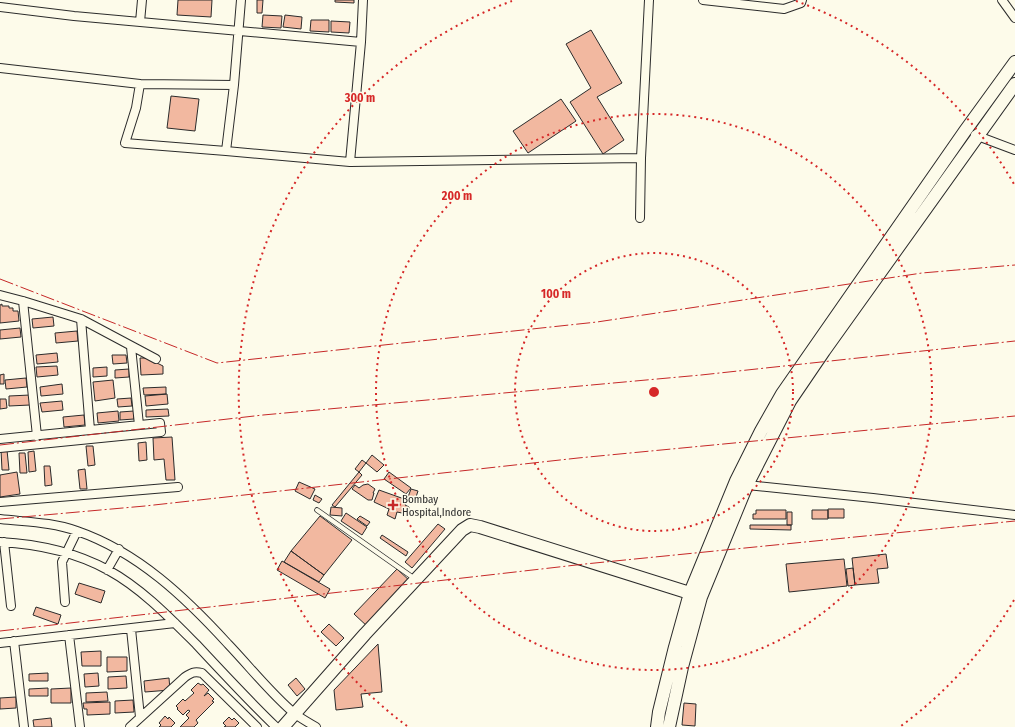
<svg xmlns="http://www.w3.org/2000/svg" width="1015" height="727" font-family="'Fira Sans Condensed',sans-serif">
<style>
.building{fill:#f2b8a0;stroke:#2b2b2b}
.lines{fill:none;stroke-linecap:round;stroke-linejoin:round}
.lane-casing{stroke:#2b2b2b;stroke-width:5.5}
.street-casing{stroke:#2b2b2b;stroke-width:10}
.secondary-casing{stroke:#2b2b2b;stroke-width:14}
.lane{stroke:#fdfbea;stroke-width:4}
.street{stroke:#fdfbea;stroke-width:8}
.secondary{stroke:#fdfbea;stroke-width:12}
.power{stroke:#c62828;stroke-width:1;stroke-dasharray:14 3 2 3;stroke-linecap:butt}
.ring{fill:none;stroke:#d62828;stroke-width:2;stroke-dasharray:2 4}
.poi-dot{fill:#c62828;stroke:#fdfbea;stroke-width:1.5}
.labels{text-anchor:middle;stroke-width:3;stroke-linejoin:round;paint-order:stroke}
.poi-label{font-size:11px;fill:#2b2b2b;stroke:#fdfbea;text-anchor:start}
.centre{fill:#d62828;stroke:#fdfbea;stroke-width:2}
.ring-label{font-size:12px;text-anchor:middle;font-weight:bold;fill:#d62828;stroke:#fdfbea;stroke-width:3;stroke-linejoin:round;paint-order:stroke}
</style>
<rect width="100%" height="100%" fill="#fdfbea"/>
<path class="building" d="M178,0H212L211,17L177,15Z
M257,0H263L262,13H257Z
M335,0H354V3L335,2Z
M263,15L282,16L281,28L262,27Z
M285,15L302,17L301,29L283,27Z
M311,20H329V32L310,31Z
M331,21L350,22L349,33L331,32Z
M591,30L622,83L597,97L624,140L603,154L570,102L591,88L566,44Z
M171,96L199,99L195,131L167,128Z
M561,99L576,121L528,153L513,131Z
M2,304V306H9V308H13V311H18L19,321L0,323V305Z
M53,317L54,326L33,328L32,319Z
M20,328L21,337L0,339V330Z
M77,331L78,341L56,343L55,333Z
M57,353L58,362L37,364L36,355Z
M112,355H126L127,363L113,364Z
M140,358H147L163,366V374L141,375Z
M57,366L58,375L37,377L36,367Z
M107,367V376L93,377V368Z
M129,369V377L115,378V370Z
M4,374V384H0V375Z
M26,378L27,387L6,389L5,380Z
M113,380L115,398L95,401L93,382Z
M62,384L63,394L41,396L40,387Z
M166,387V394L144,395L143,388Z
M167,394L168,404L146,406L145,396Z
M30,395V405L9,406V396Z
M131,398L132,406L118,407L117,399Z
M0,399H6L7,408L0,409Z
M62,401L63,410L42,412L40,403Z
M168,409L169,416L146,417V410Z
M118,411L119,421L98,423L97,413Z
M134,411V419L120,420V412Z
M84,415L85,425L64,427L63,417Z
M172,437L175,480H166L164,459L154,460L153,438Z
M146,442L147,460L139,461L138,443Z
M86,446H93L95,465L88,466Z
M1,450H7L9,470H2Z
M34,451L36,471L29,472L28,452Z
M19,453H25L27,473H20Z
M372,455L384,465L377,472L366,463Z
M362,460L366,463L359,472L355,469Z
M44,466H50L52,485L45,486Z
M85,469L87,489H80L78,470Z
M17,472L20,494L0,497V475Z
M359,472L362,475L335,507L332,505Z
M389,472L411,488L406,494L384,479Z
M299,482L315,489L310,499L295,491Z
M368,484L375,489L373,493H374L372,500H368L352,489L355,485L359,488L363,485Z
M411,489L418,491L415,500L408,497Z
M379,490L407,500L405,505L409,507L408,511L404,509L402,513L397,512L395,519L387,515L389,509L374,502Z
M315,495L322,499L319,503L313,500Z
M331,507L342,508V516L330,515Z
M828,509H844V518H828Z
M756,510H786V519H753V514H756Z
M812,510H828V519H812Z
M787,512H792V525H787Z
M346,513L367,527L362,535L341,521Z
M320,516L352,540L324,575L291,551Z
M360,516L370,522L367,526L357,519Z
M438,524L445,529L412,568L405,562Z
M750,525H791V530L750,529Z
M382,535L408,552L406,556L380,538Z
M291,551L324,575L319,582L284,562Z
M886,554L888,568L877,569L879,583L855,585L852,558Z
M844,559L847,586L789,592L786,564Z
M282,561L330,589L325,598L277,570Z
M853,568L855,585L848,586L846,569Z
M397,569L411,582L368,627L354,614Z
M79,583L105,591L101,603L75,594Z
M36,607L61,615L58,624L33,615Z
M329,624L344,638L336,646L321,632Z
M378,644L382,692L361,694L363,707L336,710L334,690Z
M101,651V666H82L81,652Z
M107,657H127V671L107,672Z
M48,673V681H29V674Z
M98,673L99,686L85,687L84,674Z
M126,676L127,688L108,689V677Z
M169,678L170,690L145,692L144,681Z
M296,678L305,689L297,696L288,685Z
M198,683L201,685L203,684L209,690L204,696L208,693L214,699L212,701L214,702L196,720L198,723L194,727H180L189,718L186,715L190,711L188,710L183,715L177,709L178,708L176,706L183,699L185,701L194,693L191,690Z
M48,688V696H29V689Z
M71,688V703H51V689Z
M107,692L108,701L86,702V693Z
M16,697V708L0,709V698Z
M133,700L134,712L115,713V701Z
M110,702V714L87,715V709H84L83,703Z
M684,703L696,704L695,726L682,725Z
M165,716L168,719L169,717L175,723L171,727H159L161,725L159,723Z
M229,717L232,720L234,718L239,723L235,727H224L226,726L223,723Z
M51,718L52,727H34L33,720Z"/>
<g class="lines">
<defs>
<path id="lane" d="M317,510L415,579"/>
<path id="street" d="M703,0L784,9L801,3L802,0
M1002,0L1015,18
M0,7L74,16L361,42L363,0
M140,22L142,0
M0,68L140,84
M234,85L140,84L136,108L125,143L226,151L234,85L241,0
M975,135L1015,150
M226,151L350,162L641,158
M350,162L361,42
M640,218L641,158L649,0
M0,295L23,301L81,319L156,359
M23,301L37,436
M81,319L90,430
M131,347L139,425
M0,439L160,423L161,432L0,448
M743,484L747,485L873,498L1015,515
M0,502L178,487
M0,519C26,522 52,522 77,531C138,552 186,598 228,644C250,667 271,694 295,714C302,719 309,723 316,727
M0,542C37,544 75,552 108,570C141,588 169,617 196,644C222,672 248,700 276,727
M4,542L11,606
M107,570L119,549
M65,602L62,562L77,531
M131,629L140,717
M69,635L80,727
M14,641L24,727
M0,643L175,623
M130,727L185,677C191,673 194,671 202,673L257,727"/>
<path id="secondary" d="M283,727L365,634L462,530L470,525L480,527L696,595
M657,727L659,712L675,647L690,593L736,481L761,431L782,394L965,131L1015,62
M669,727L682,667L701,597L747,485L790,401L824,351L1015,84"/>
</defs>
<use href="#lane" class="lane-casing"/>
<use href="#street" class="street-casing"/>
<use href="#secondary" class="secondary-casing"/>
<use href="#lane" class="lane"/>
<use href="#street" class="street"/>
<use href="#secondary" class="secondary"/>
<path class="power" d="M0,279L217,363L597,322L922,273L1015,265
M0,445L263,415L701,375L1015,341
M0,519L145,506L578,458L1015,416
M0,631L585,564L1015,521"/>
</g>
<g class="ring">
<circle cx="654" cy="392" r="139"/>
<circle cx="654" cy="392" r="278"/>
<path d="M1014 600A416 416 0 0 1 901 726M407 726A416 416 0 0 1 512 1M796 1A416 416 0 0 1 1014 184"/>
</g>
<path class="poi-dot" d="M391 499h4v4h4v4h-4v4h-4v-4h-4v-4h4z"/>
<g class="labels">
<g class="poi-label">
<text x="402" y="503">Bombay<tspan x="402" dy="13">Hospital,Indore</tspan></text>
</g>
</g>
<circle cx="654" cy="392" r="6" class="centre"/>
<g class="ring-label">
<text x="360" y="102">300 m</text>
<text x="457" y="200">200 m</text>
<text x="556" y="298">100 m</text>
</g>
</svg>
